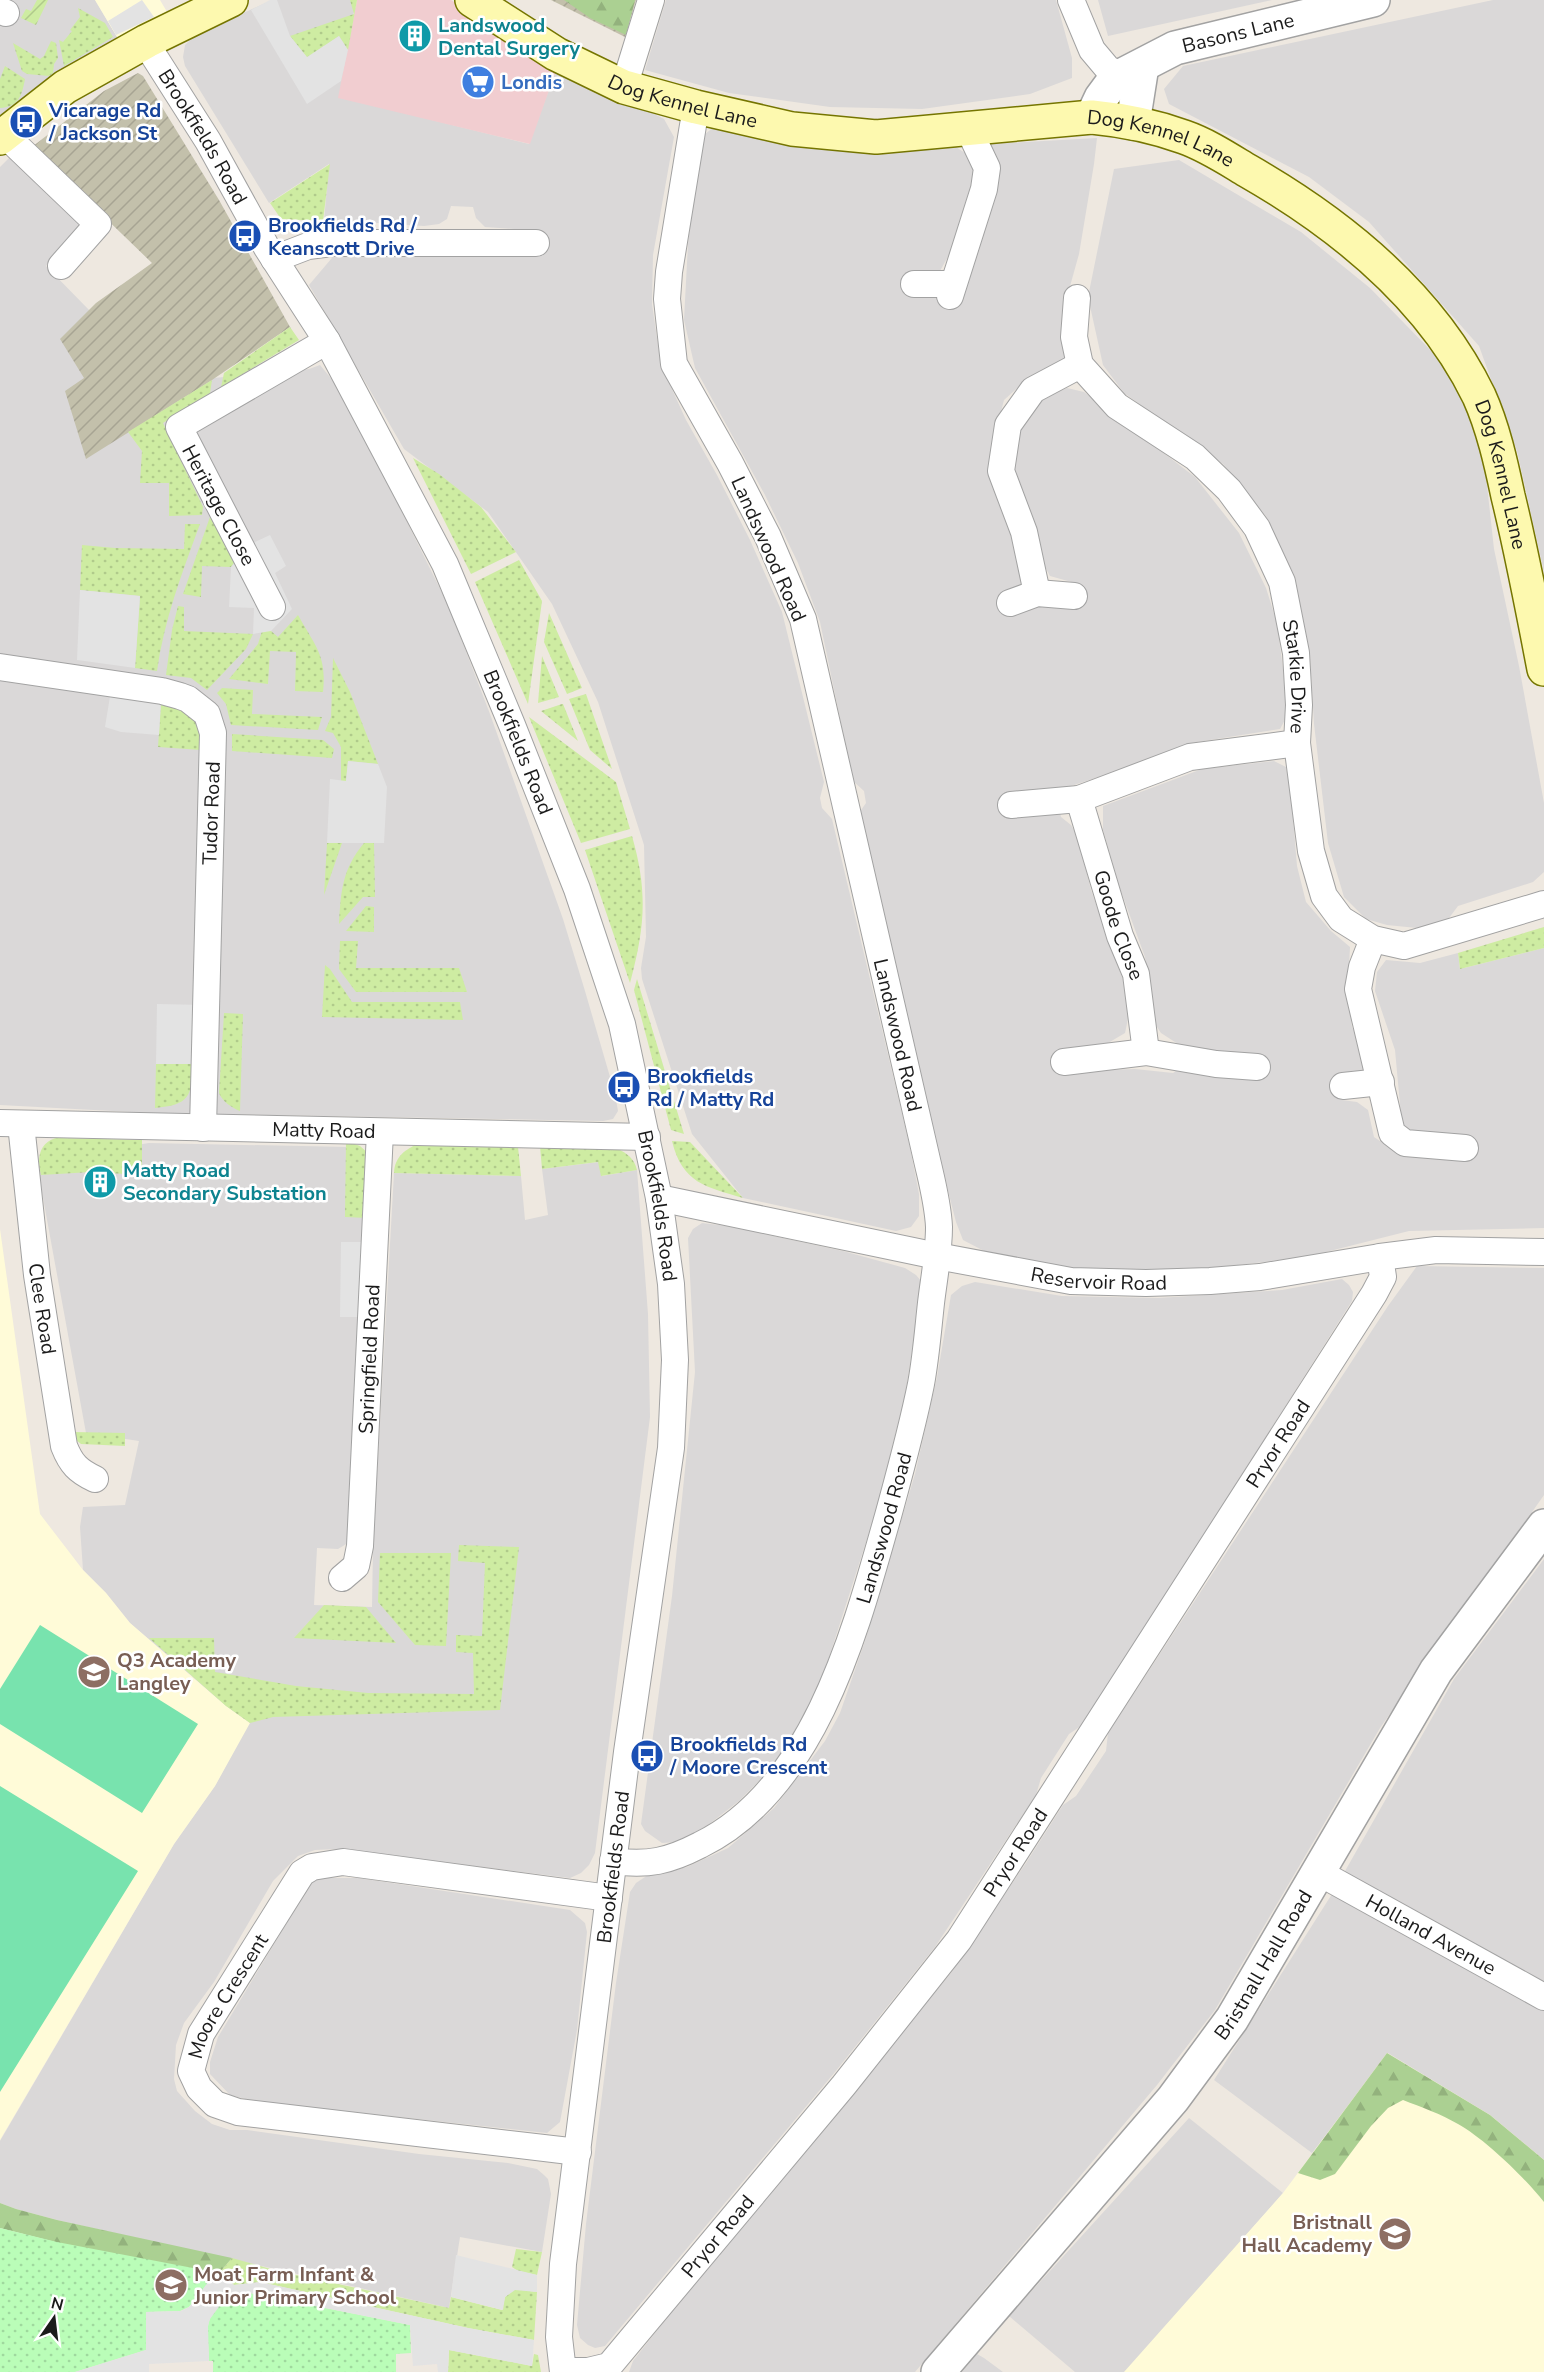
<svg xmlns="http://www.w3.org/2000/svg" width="1544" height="2372" font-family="'Nunito Sans',sans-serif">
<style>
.residential{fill:#dad8d8}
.commercial{fill:#f1cdd0}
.education{fill:#fffbd8}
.construction{fill:url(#construction-furrows)}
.grass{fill:url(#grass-dots)}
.forest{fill:url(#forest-firs)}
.park{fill:url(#park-dots)}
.garden{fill:url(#garden-furrows)}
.pitch{fill:#78e3ae}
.parking{fill:#e3e3e3}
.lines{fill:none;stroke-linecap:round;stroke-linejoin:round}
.minor-casing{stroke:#a2a2a2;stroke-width:28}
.tertiary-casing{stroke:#a2a2a2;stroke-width:36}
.secondary-casing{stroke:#757500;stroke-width:36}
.minor{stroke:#fff;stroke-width:26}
.tertiary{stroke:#fff;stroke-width:33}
.secondary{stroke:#fdf9af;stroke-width:33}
.labels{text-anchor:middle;stroke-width:5;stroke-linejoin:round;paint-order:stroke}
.culture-label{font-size:20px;font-weight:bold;fill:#0d838f;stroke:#fff;text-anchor:start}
.street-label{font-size:20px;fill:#1b1b1b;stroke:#fff}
.shop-label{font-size:20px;font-weight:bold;fill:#366cbe;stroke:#fff;text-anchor:start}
.transit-label{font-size:20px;font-weight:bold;fill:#164399;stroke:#fff;text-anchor:start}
.education-label{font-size:20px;font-weight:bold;fill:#785e54;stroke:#fff;text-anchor:start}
</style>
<defs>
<pattern id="construction-furrows" width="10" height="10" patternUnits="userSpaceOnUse" patternTransform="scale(1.5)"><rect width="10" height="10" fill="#c3c0ab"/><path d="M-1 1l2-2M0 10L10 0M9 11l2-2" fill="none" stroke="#a7a493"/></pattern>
<pattern id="grass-dots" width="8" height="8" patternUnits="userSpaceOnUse" patternTransform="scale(1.5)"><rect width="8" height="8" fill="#ceeca2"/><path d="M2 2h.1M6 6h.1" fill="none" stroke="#b0ca8b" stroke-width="1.8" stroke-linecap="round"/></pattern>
<pattern id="forest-firs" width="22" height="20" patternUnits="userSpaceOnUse" patternTransform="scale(1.5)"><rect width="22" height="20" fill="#abd092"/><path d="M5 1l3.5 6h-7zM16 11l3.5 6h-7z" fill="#93b27d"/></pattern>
<pattern id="park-dots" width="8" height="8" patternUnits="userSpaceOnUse" patternTransform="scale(1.5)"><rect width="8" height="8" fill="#bafdb8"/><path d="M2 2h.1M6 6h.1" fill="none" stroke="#9fd89e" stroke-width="1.8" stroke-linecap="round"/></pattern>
<pattern id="garden-furrows" width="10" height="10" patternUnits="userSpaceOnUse" patternTransform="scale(1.5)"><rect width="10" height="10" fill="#ceeca2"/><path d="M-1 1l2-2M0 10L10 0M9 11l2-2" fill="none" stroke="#b0ca8b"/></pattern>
</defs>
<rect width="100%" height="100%" fill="#eee8e0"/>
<path class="residential" d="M0,0H95L126,52L0,138Z
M272,0H356L339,97L529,144L558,65L664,119L674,137L653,255L652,304L661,365L686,420L717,475L750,540L782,612L824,782L820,798L822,808L832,819L910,1147L919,1194V1216L911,1227L896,1231L743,1198L692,1134L642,979L641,968L646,937L644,845L598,702L552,604L488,512L404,449L309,285L337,252H514V229L485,227L476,218L473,207L451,206L447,219L439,224L424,226L347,221H324L329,164L269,203L185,66L183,57L185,45L195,35Z
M666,0H1056L1072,58V78L1030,94L922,109L830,107L729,93L645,70Z
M1098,0H1272L1108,36Z
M1493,0H1544V572L1517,451L1479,346L1369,222L1309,177L1169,104L1164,89L1183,66Z
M719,123L909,148L956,147L974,159L978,189L969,219L940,271L908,294L937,297L954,304L997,172L990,144L1097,138L1094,164L1079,254L1067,297L1066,361L1024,382L1004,400L993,442L1009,525L1024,581L1014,590L1001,610L1009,617L1036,607H1056L1080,591L1075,583L1050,576L1044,565L1012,477L1014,435L1042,398L1067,388L1084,392L1195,477L1239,533L1266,588L1277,623L1285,684L1286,718L1280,729L1191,743L1114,772L1071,786L1055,789L1061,817L1071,825L1078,837L1091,890L1124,983L1129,1014L1125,1033L1098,1049L1095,1060L1101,1070L1135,1069L1173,1073L1182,1067L1184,1054L1178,1044L1161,1033L1155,1024L1145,957L1119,886L1103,830V806L1202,769L1274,761L1286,767L1291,793L1297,866L1306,902L1331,931L1350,947L1348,987L1352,1027L1366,1054L1365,1070L1354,1073L1336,1091L1342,1100L1357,1102L1368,1110L1374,1137L1383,1143H1391L1402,1126L1395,1050L1375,991L1377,972L1386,960L1420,963L1458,953L1460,969L1544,948V1228L1409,1231L1306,1257L1204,1269H1077L1039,1266L986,1252L963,1240L956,1222L926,1105L859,813L866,803L864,791L853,781L820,622L798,563L765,495L695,368L684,320L688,244L700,138Z
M11,156L82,224L46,266L91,312L192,380L309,369L320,365L344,394L449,607L490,714L563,919L585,991L615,1094L618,1111L613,1119L603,1121L150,1113L0,1105V167Z
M1179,160L1301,232L1370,288L1440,360L1468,410L1485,467L1494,549L1519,666L1544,803V872L1533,882L1458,906L1446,922L1417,928L1387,925L1366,919L1344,897L1328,843L1314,724L1310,657L1295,577L1265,515L1223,464L1124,393L1103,365L1088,297L1114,169Z
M149,1143L349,1147L369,1183L348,1543L338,1549L317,1548L314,1605L372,1607L373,1547L394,1173L521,1176L525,1220L548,1215L542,1169L599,1162L602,1176L637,1170L648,1314L650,1417L595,1853L589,1865L581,1873L570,1878L338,1849L315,1850L298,1856L273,1881L214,1982L184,2023L176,2045L174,2079L177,2091L195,2111L212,2124L230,2130H247L419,2154L508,2163L537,2169L544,2175L548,2179L551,2194L542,2252L460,2237L449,2308L57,2220L16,2209L0,2203V2141L174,1844L215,1786L249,1723L226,1706L130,1623L106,1593L83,1570L80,1527L83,1507L125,1505L139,1441L86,1433L39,1176L61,1161L76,1154Z
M702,1223L728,1226L843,1251L905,1268L916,1275L922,1282V1287L905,1396L876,1511L818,1692L772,1768L739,1801L708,1825L679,1842L662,1843L645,1831L641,1824L672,1596L695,1372L688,1238L693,1229Z
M1417,1266L1544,1268V1495L1380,1728L1215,2010L1157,2085L915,2372H629L633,2361L683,2297L951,1973L1026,1863L1063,1805L1076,1796L1106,1751L1108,1733L1388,1306Z
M1342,1279L1349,1285L1353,1292L1352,1301L1084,1724L1069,1734L1041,1778L1036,1795L935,1947L835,2072L605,2346L595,2348L588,2345L580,2338L577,2325L586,2224L616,1983L630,1892L636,1883L648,1875L687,1867L728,1848L774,1808L825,1741L840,1713L865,1641L915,1474L937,1377L951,1295L962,1286L975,1282L1062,1296L1158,1298L1282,1290Z
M1544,1559V2160L1490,2115L1388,2053L1312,2153L1214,2080L1332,1894L1454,1679Z
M322,1878H359L570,1910L585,1923L587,1932L577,2030L560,2122L547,2133L257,2102L230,2095L210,2074V2062L218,2037L312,1881Z
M1189,2118L1283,2193L1126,2372H1075L1009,2316Z
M977,2354L984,2358L1003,2372H962Z"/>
<path class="commercial" d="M357,0H451L480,20L558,65L530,144L338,98Z"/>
<path class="education" d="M95,0H160L176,27L126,52Z
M0,1229L40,1514L83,1570L106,1593L130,1623L226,1706L250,1723L215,1786L174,1844L0,2140Z
M1387,2053L1490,2115L1544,2160V2372H1124L1283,2193Z"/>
<path class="construction" d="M551,0H636L625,37Z
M138,73L143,76L219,200L290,327L212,380L86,459L65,391L84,378L60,339L96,303L152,263L32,147L104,91Z"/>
<path class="grass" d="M350,0H357L348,50L339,36L307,58L290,36L354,14Z
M78,8L105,23L113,37L64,66L59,40L63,42L72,31L70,30L80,17Z
M51,41L56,43L58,58L54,64L53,73L49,76L27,74L22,71L13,43L40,59L44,56Z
M5,66L25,79C22,95 19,107 0,108V79Z
M330,164L323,221L281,219L270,203Z
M290,327L299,340L221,387L224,373Z
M212,380L210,393L163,423L203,507L202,515L169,516V483H140L142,451L128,432Z
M413,458L439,474L481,507L516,552L471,574Z
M211,514L236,560L231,567L202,566L201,597L183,594Z
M185,524H200C182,573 164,620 157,671L135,668L140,596L80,590L82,545L115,548L184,549Z
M519,560L542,601L528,704L475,582Z
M178,606L184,607V631L253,634L246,649L207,690L191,678L166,675L172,630Z
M549,613L582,688L567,694L544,642Z
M298,615C315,646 327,655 323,692L295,691L296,652L270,651L268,684L229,679L258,644L262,631H271L278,637Z
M542,656L559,697L538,703Z
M333,658L350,692L378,764L348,761L346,781H341V747L333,733L325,731L331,717Z
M222,688L253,690L252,714L322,717L318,730L231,725L226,704L217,693Z
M586,694L612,769L590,750L569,699Z
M161,702L176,704L202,725L201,750L158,747Z
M562,704H563L578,741L541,711Z
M529,717L616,782L630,829L581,843Z
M232,734L323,740L334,749L332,758L232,751Z
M632,836C648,892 645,927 630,983L585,850Z
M327,843H342L324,895Z
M364,843H374L375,897H363L339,924C341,890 342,870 364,843Z
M366,906L374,907V932L346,931Z
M1544,927V948L1460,969L1458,953Z
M340,941H358L356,968H459L467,992H356L339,969Z
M325,965L330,969L352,1002H460L463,1020L322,1017Z
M637,979L684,1134L671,1130L634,990Z
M224,1013L243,1014L240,1111C232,1108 222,1101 219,1093Z
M156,1064H193C192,1097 189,1105 155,1108Z
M56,1138L142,1140V1175L91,1172L41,1175C37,1160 38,1143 56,1138Z
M346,1141L360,1146L369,1154L367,1218L345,1217Z
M672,1141L690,1142L743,1198C706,1187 682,1183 672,1141Z
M419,1143L518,1147L521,1176L394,1173C395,1156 405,1150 419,1143Z
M540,1146C568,1146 629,1135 637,1170L601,1176L598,1162L542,1169Z
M73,1432L125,1433V1446L81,1444L76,1440Z
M459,1545L519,1547L500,1710L273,1717L250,1723L226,1706L149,1638H214L215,1672L296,1686L368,1693L474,1694L473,1653L456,1652V1635L482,1636L485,1563L458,1561Z
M380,1553H451L446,1646L415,1645L378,1602Z
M324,1605L366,1607L396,1643L294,1638Z
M516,2249L542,2252L537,2275L518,2271L512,2267Z
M232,2258L278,2271L449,2308L451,2297L502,2310L505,2297L515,2289L537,2292L534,2340L468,2328L260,2282L234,2285L219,2273Z
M449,2350L532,2366L534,2354L538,2355L541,2372H448Z"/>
<path class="forest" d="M564,0H635L626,35L590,18Z
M1387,2053L1490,2115L1544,2160V2202C1525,2178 1485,2139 1458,2124C1441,2114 1421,2107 1403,2100L1388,2108L1371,2126L1335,2174L1320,2180L1298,2173Z
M0,2203L16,2209L57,2220L232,2258L219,2273L209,2281L0,2228Z"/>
<path class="park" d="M0,2228L57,2242L219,2273L189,2307L180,2311L146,2312V2350L75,2372H0Z
M250,2293L410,2325L411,2353L396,2354V2372H213V2361H209C209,2350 207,2337 208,2327C210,2305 233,2297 250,2293Z"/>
<path class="garden" d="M37,0H48L36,25L21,18L26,9L31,11Z"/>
<path class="pitch" d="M40,1625L198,1724L142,1813L0,1724V1689Z
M0,1786L138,1871L0,2092Z"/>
<path class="parking" d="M142,0L154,17L116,35L108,21Z
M270,0H277L290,36L307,57L339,36L348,50L341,81L307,104L251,10Z
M270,535L286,566L275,573L292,609L271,631L253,634L254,608L229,607L231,567L255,542Z
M80,590L140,596L135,668L77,660Z
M112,684L161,702L159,735L121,732L105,727Z
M348,761L378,764L387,787L384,843H327L330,779L346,781Z
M157,1004L205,1005L204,1064H156Z
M341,1242H375L374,1317H340Z
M456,2255L537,2275V2292L515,2290L505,2297L503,2310L451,2297Z
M219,2273L234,2285L260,2282L468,2328L534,2340L532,2366L449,2350L448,2372H438L437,2364L413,2366L410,2325L250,2293L221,2304L210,2319L208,2326L209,2361L149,2364V2372H75L146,2350V2312L181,2311L189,2307L209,2281Z"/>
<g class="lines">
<defs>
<g id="minor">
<path d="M1071,0L1092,50L1108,69L1137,82"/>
<path d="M0,10L6,13"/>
<path id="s1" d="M145,42L208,141L267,248L327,341L445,564L512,725L577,889L622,1024L659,1198L671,1284L675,1360L671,1448L627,1752L563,2264L559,2337L563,2372"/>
<path d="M624,87L651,0"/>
<path d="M4,134L98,224L61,266"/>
<path d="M274,259L308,246L332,243H536"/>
<path d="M914,284H953"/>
<path d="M950,296L984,189L987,168L968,128"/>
<path id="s2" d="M1077,298L1074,337L1080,365L1117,406L1195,457L1229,490L1257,528L1282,582L1296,653L1299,705L1297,743L1311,851L1324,896L1341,919L1373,939L1404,946L1544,904"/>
<path d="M1037,593L1024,532L1001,471L1008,425L1033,390L1080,365"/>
<path d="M1010,603L1037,593L1074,596"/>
<path d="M272,607L179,427L327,341"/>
<path d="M0,667L162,691L180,696L188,699L207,714L213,733L203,1128"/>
<path id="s3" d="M1079,799L1120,936L1136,974L1146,1052"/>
<path d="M1011,805L1079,799L1190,757L1297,743"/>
<path d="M1373,939L1362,967L1358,989L1392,1133L1405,1143L1465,1148"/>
<path d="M1064,1062L1146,1052L1216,1064L1257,1067"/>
<path d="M1343,1086L1381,1082"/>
<path id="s4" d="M0,1123L647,1137"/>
<path id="s5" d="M21,1124L37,1275L64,1446C71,1464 78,1471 95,1479"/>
<path id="s6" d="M659,1198L937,1256L1071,1281L1146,1283L1210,1281L1260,1277L1380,1257L1436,1250L1544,1252"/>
<path id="s7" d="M342,1578L356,1566L360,1546L380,1132"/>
<path id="s8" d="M613,1861C648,1866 669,1861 700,1845C815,1789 856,1629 888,1516C900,1472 912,1429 921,1384C926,1357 928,1330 931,1303C934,1278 939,1252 939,1227C938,1204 932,1182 927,1160L803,619L768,537L730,463L674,364L667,299L669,272L696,107"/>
<path id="s9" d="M1318,1872L1544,1997"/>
<path id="s10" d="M578,2152L238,2112L215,2104L199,2088L191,2071L201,2034L302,1873L312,1867L343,1862L609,1898"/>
<path id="s11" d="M563,2371H588L609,2366L844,2085L959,1940L1374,1294L1383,1277L1380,1257"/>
</g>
<g id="tertiary">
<path id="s12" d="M1092,117L1101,98L1115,79L1175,48L1373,0"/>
<path d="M1133,123L1142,66"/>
<path id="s13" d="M938,2372L1173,2099L1232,2019L1436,1671L1544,1526"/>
</g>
<g id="secondary">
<path id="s14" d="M472,0L556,54L624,87L696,107L792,129L876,137L1092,117C1123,120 1154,126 1184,137C1207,145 1228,159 1248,171C1342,225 1431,297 1479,396C1493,427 1501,463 1508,496C1522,553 1533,611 1544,669"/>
<path d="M0,138L65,87L147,41L231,0"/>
</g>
</defs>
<use href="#minor" class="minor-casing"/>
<use href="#tertiary" class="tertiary-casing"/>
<use href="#secondary" class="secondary-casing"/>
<use href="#minor" class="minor"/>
<use href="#tertiary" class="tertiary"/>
<use href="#secondary" class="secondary"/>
</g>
<defs>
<symbol id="building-disc" viewBox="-11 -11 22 22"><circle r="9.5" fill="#0f9aa8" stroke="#fff"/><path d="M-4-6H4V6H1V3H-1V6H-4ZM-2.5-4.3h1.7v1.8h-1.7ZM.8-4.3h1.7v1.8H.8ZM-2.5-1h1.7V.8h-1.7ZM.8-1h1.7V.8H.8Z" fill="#fff"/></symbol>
<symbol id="supermarket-disc" viewBox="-11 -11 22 22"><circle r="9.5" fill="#3f7fe0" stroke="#fff"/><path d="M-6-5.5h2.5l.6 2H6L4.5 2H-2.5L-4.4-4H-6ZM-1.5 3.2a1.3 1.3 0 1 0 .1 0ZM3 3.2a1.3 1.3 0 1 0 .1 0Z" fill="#fff"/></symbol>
<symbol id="bus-disc" viewBox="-11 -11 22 22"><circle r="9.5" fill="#1a4fb4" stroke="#fff"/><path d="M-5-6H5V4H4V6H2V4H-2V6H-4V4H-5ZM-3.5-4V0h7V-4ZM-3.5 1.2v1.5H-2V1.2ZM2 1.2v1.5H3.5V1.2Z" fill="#fff"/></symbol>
<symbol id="school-disc" viewBox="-11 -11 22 22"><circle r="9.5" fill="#8d6e63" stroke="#fff"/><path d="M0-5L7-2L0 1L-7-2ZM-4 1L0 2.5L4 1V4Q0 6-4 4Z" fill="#fff"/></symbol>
</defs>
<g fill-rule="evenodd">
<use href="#building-disc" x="396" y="17" width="38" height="38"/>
<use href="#supermarket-disc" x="459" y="63" width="38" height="38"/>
<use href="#bus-disc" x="7" y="103" width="38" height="38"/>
<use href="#bus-disc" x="226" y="217" width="38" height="38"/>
<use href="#bus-disc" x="605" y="1068" width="38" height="38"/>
<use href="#building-disc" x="81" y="1163" width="38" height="38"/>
<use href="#school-disc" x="75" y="1653" width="38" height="38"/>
<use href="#bus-disc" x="628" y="1737" width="38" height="38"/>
<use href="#school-disc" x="1376" y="2215" width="38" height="38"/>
<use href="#school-disc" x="152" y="2266" width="38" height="38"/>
</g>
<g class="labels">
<g class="culture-label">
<text x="438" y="32">Landswood<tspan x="438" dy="23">Dental Surgery</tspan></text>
<text x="123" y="1177">Matty Road<tspan x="123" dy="23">Secondary Substation</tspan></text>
</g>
<g class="street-label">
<text dy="7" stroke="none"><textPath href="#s12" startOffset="177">Basons Lane</textPath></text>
<text dy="7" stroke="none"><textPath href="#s14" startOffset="236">Dog Kennel Lane</textPath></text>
<text dy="7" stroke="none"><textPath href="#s1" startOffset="111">Brookfields Road</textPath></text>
<text dy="7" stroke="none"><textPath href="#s14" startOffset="722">Dog Kennel Lane</textPath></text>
<text dy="7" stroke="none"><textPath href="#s14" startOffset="1226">Dog Kennel Lane</textPath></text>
<text transform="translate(219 505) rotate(62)" y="7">Heritage Close</text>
<text transform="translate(769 549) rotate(66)" y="7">Landswood Road</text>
<text dy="7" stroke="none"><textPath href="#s2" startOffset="466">Starkie Drive</textPath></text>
<text dy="7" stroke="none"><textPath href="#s1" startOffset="795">Brookfields Road</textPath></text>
<text transform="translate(211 813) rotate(-88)" y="7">Tudor Road</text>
<text dy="7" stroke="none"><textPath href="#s3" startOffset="132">Goode Close</textPath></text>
<text transform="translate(898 1035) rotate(77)" y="7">Landswood Road</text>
<text dy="7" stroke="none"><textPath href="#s4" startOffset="324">Matty Road</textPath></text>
<text dy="7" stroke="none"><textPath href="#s1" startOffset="1281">Brookfields Road</textPath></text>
<text dy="7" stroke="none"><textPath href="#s6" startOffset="448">Reservoir Road</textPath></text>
<text dy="7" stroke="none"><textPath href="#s5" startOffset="186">Clee Road</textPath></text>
<text dy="7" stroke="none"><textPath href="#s7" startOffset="226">Springfield Road</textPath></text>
<text dy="7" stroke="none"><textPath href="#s11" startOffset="1188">Pryor Road</textPath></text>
<text dy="7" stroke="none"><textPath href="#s8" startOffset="468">Landswood Road</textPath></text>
<text dy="7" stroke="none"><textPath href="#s11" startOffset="702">Pryor Road</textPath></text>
<text transform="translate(613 1867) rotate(-83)" y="7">Brookfields Road</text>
<text dy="7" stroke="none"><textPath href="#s9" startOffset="129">Holland Avenue</textPath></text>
<text dy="7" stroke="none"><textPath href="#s13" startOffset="522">Bristnall Hall Road</textPath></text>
<text dy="7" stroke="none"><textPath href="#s10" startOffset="492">Moore Crescent</textPath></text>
<text dy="7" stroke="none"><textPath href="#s11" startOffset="216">Pryor Road</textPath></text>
</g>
<g class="shop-label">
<text x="501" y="89">Londis</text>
</g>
<g class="transit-label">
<text x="49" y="117">Vicarage Rd<tspan x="49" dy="23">/ Jackson St</tspan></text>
<text x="268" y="232">Brookfields Rd /<tspan x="268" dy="23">Keanscott Drive</tspan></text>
<text x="647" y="1083">Brookfields<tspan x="647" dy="23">Rd / Matty Rd</tspan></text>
<text x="670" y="1751">Brookfields Rd<tspan x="670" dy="23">/ Moore Crescent</tspan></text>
</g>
<g class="education-label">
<text x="117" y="1667">Q3 Academy<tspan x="117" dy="23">Langley</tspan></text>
<text x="1372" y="2229" text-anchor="end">Bristnall<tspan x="1372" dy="23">Hall Academy</tspan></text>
<text x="194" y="2281">Moat Farm Infant &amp;<tspan x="194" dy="23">Junior Primary School</tspan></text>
</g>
</g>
<g transform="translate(54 2318) rotate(14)" stroke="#ffffff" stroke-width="4.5" paint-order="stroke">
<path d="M0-4.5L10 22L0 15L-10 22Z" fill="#1b1b1b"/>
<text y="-9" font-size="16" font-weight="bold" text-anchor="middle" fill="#1b1b1b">N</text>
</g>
</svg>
